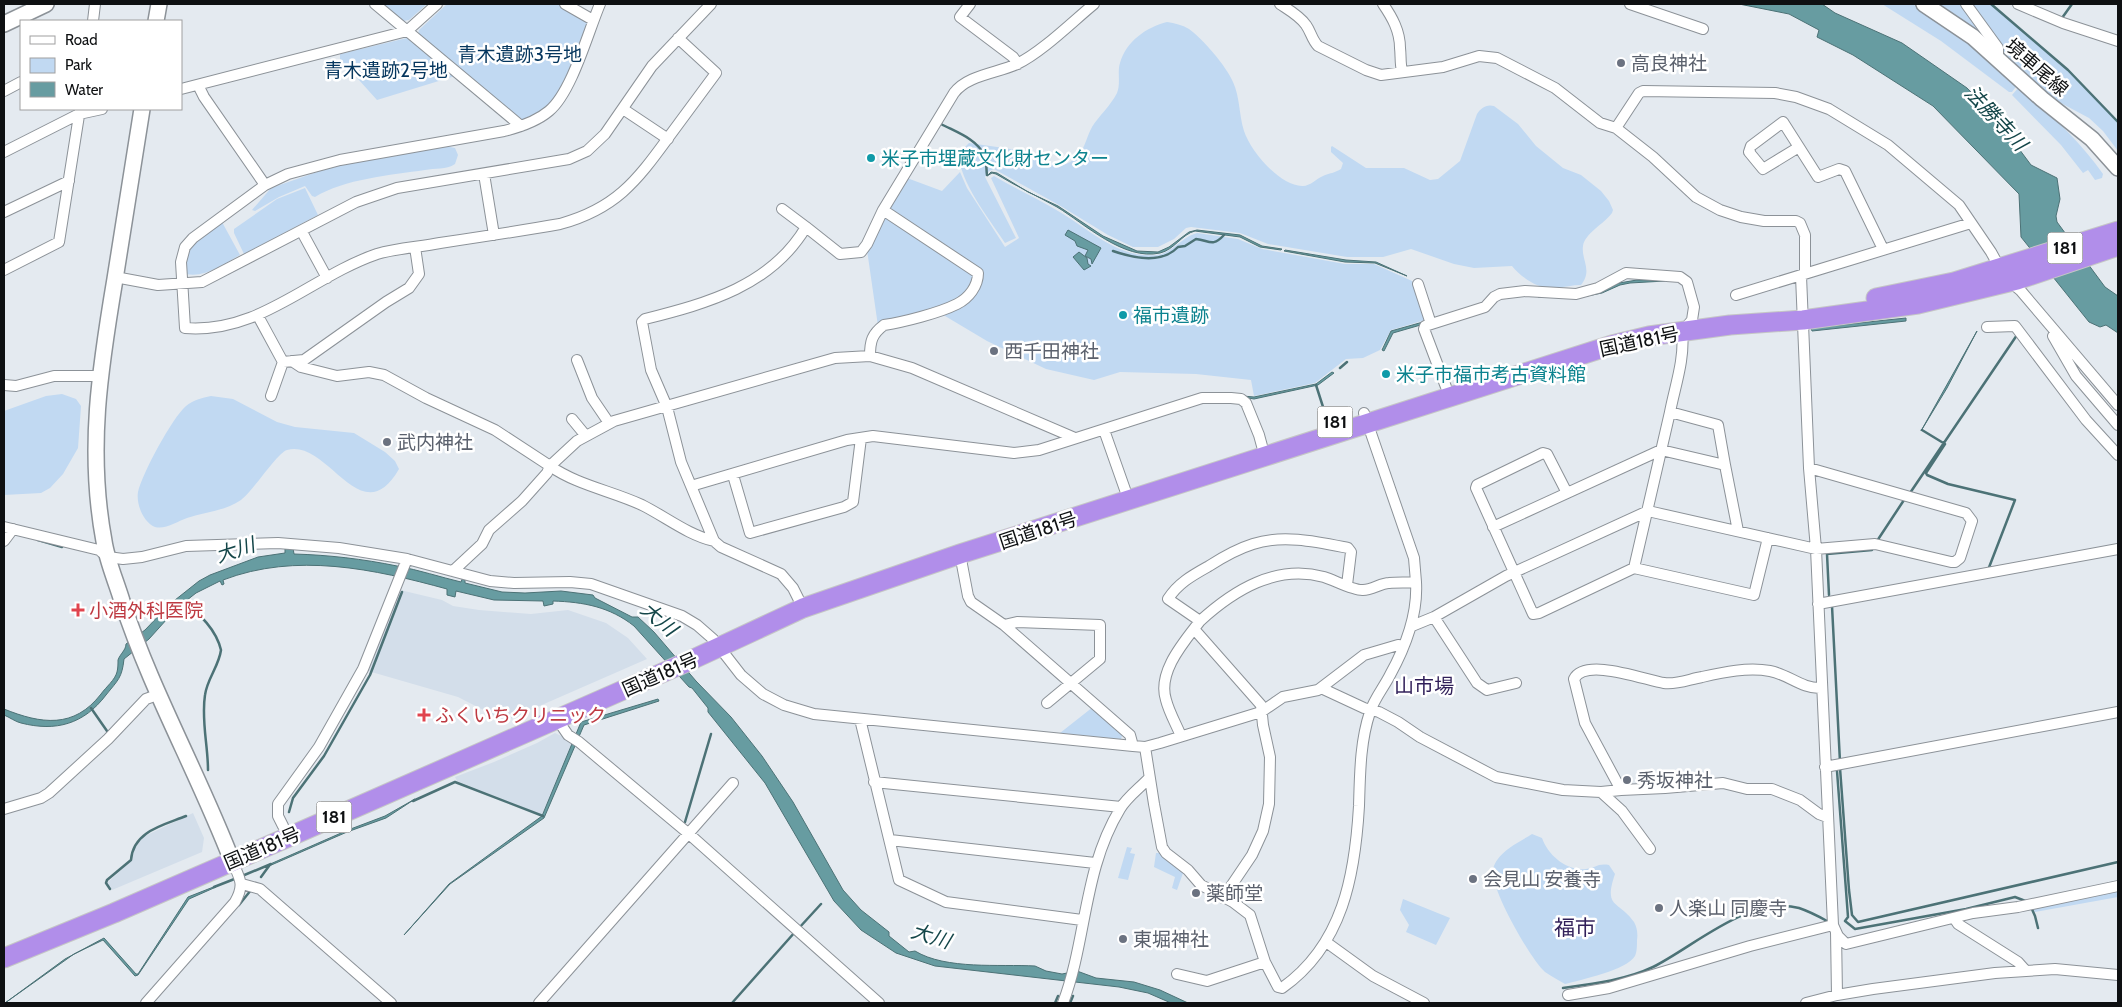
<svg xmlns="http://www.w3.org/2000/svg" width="2122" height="1007" font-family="Cabin,'Noto Sans JP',sans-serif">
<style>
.built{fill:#d3deea}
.green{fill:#c1d9f2}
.water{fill:#679ca1;stroke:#4c7276}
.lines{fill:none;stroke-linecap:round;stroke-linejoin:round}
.stream{stroke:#4c7276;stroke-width:2.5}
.street-casing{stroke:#8c9298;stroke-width:12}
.secondary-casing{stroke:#8c9298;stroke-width:18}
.highway-casing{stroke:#c5c6c6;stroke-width:21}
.street{stroke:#fff;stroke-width:10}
.secondary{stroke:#fff;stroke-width:15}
.highway{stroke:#b18eea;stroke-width:19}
.worship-dot{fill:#6b7280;stroke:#fff;stroke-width:2}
.culture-dot{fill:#0f9aa8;stroke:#fff;stroke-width:2}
.health-dot{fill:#e0444e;stroke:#fff;stroke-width:2}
.labels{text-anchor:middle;stroke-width:5;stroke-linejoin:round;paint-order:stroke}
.shield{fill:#fff;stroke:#565859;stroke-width:1}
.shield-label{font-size:18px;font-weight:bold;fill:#0e1012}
.park-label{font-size:19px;fill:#05365e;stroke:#fff}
.worship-label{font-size:19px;fill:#5b616d;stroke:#fff;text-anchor:start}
.street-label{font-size:19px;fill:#0e1012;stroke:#fff}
.culture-label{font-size:19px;fill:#0d838f;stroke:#fff;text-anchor:start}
.health-label{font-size:19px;fill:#be3a42;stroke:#fff;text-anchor:start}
.water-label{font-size:20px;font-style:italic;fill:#144649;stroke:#fff}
.neighbourhood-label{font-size:20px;fill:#301f59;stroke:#fff}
.quarter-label{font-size:21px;fill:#301f59;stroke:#fff}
</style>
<rect width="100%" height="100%" fill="#e4eaf0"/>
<path class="built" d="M400,590L442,600L453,606L479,610L531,614L568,610L606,623L628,638L647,659L505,721L458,697L368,671Z
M555,733L574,742L542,815L457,781L455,777L494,762L537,743Z
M193,813L204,838L202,852L112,890L107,883L131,861L133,849L143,837Z"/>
<path class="green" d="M383,4H427L409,20L403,21Z
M447,4H558L585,19L587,23L563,86L550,106L523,122L418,34L419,30Z
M1882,4H1912L1929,13L1954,30L2018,84L2012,92H2009L1941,41Z
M1937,4H1963L1991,43Z
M1968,4H1990L2006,16L2065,68L2118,123V151L2103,131L2089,118L2059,102L2011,60Z
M1167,22C1175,23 1182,25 1189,29C1202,38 1227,67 1233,82C1240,97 1239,115 1244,131C1250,150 1280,187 1303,186C1310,186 1316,179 1323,176C1329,173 1335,173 1341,169L1343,163L1331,152V147L1332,146L1366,168H1404L1430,180L1438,179L1460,161L1477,114C1481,108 1486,104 1494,106L1518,124L1536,146L1563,168L1581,175L1601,191L1609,201L1613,210L1612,213C1604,224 1585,233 1583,246C1581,260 1593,270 1581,285C1572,285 1565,287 1557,288C1539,290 1522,278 1512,266L1474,268L1454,264L1411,249L1383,257H1347L1268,244L1240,233L1191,227L1186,228L1174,239L1158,247H1133L1108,235L1059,205L994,169L989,171L985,177L1016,238L1005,243C990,220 958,180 959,153L969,143C993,147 1018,148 1040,157C1048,161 1057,166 1066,164C1071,162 1076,158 1079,155C1085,147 1087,136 1092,127C1099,116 1111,105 1117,93C1121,83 1117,72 1120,63C1126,41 1147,27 1167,22Z
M407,38H410L455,76L377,100L340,59V54Z
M2020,86C2048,112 2081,142 2103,174L2102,178L2095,180L2088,170L2083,173L2061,145L2012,95Z
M445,146L455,148L458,155L455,164C446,170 435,168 425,170C391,175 344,179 315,197L312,196L305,186L279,197L255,211L252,210L271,188L320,171L354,162Z
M960,172L967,188L1005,247L1019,238L991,178L994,176C1014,188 1037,198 1058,211C1089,229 1118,259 1157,255C1172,253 1182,237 1197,233L1238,239L1262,249L1345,264H1374L1412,281L1425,320L1391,330L1380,350L1363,358L1346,359L1315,383L1254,396L1251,380L1196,374L1120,372L1094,380L1046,369L987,341L940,313C957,304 978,300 982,279L891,212L890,207L907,178L942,191Z
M305,188L318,215L244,254L234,233V229L277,199Z
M888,218L971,273L974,277L975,283L957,300L878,326L867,250L882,219Z
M222,222L240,255C224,264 205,278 186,274C184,241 199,239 222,222Z
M62,394L76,399L81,406L78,448L63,474L50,488L41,493L4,495V411L46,396Z
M211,396L233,399L277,422L295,427L354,433L385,452L395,461L399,469C361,535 328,438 287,450C277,453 254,490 241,500C225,511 205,512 187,518C178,521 165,530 155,527C143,522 136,504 138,492C142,474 172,418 186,406C193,400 202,398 211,396Z
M1093,707L1123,733L1121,739L1060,733Z
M1532,834L1542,838C1548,855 1566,871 1586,869C1596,868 1597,863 1609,865L1615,874C1603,909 1619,900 1634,922C1637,927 1638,934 1637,940C1637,945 1637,952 1635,956C1627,970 1580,980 1565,984C1558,980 1551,976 1545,972C1531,960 1489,887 1493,869C1498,851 1518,843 1532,834Z
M1127,847L1132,848L1130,853L1135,854L1128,880L1118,878Z
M1156,853H1161L1183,873L1177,890L1172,888L1175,877L1154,867Z
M2118,888V897L2035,912L2031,906Z
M1403,899L1450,918L1436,945L1406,932L1409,925L1400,910Z"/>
<path class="water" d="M1739,4H1822L1835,13L1902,43L1967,88L1996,118L2031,165L2057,178L2060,199L2056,216L2057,222L2105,287L2118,296V333L2106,325L2100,327L2089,322L2021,237L2019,194L1933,106L1853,55L1817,37L1819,30L1789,14Z
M991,172L997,173L1028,192L1058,206L1103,236L1137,251L1158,252L1169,247L1189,232L1197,230L1240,235L1262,246L1282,249L1281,250L1260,247L1240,237L1195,231C1182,234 1174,250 1160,253C1124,261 1085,224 1057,207C1037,196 1016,186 996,174L992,173L987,176Z
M1068,230L1101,248L1092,264L1091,259L1085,256L1088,250L1077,246L1075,241L1065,235Z
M1285,250L1346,260L1376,262L1407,276L1375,263L1345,262L1284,251Z
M1079,252L1087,258L1088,264L1091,266L1084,270L1073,257Z
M1637,280H1665V281L1630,283L1620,285L1602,293L1577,298L1538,297V296L1602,291L1619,283Z
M1906,318V321L1812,331L1811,328Z
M1423,322L1424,324L1393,333L1384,351L1382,350L1391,331Z
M1977,331L1947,388L1921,431Z
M1332,372L1334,373L1318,385L1254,399L1231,395L1254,397L1316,384Z
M285,548H293L294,554C329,555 363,559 397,566C419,570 440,577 461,582L463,577H465V583L502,592L525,593L561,591L593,595L595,598L632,617H638L654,632L696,681L731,717L762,756L793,802L843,890L861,910L889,932V936L909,952L915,951C946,970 1000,964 1035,966L1046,971L1062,974L1077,971L1096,978L1134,982L1160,990L1188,1003H1171L1148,993L1119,987L935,966L896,953L861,930L834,901L765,783L708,712V708L692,688L689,687L634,626C610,607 584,602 553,601V604L544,606L543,601L494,600L456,591L455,597L447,595V589C374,569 296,552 223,580L224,584L222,585L220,581L196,593L177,608L149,639L124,659C122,678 118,680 106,695C84,724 56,732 21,723C16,722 9,717 4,715V709C41,724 74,729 101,694C106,687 115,680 117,672C118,668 118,664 118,660C120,654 126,650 126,644L145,630L170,604L199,581L210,575L258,557L285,553Z
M658,699L659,701L584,725L544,818L450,884L404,935L449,884L542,816L581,722Z
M415,799L386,818L347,832L269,866L268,865L348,830L385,816Z
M216,886V887L189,899L138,975L135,976L103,940L74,954L5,1003L65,959L104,938L136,974H138L188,897Z"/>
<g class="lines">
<path class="stream" d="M1991,4L2068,70L2118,122
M2062,18L2072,4
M941,124C956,132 977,139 984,155C987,160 986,169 987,175
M1113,251C1133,258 1162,264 1178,247L1185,246L1196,239C1209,240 1212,248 1224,235
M1340,368L1347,362
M1316,385L1324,410
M1922,430L1945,444L1926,473L1927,475L1948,484L2015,500L1988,570
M1910,493L2017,335
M38,540L62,547
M1877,541L1904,500
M1829,595L1827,554L1872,550
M184,601C200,615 216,629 221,650C219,666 207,679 205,695C201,720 208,745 208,770
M1834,605L1832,606L1840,762
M91,708L107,731
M1842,768H1840L1849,890L1852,915L1858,922L2118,862
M1837,771L1848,917L1845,921L1855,929L1966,909L2015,897L2028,902
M413,801L455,782L543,816
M289,812L293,798L324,756L370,675L402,592
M685,822L711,734
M242,876L271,864
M261,877L269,866
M214,887L237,878
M110,889L106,883L107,880L131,860C133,831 164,825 186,816
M239,905L251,890
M2031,907L2035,916L2038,928
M799,928L821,904
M1563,988C1593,984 1626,980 1653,967C1695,946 1749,895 1799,908C1808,911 1818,916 1827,921
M732,1003L795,932
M1055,1003L1058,996
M1070,1003L1073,996"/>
<defs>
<path id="street" d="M375,4L521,126
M565,4L593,20
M600,4C588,32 572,92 549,111C536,122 520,127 504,131L340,160L288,174L265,185L193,238L185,247L181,262L185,328C260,334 310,277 377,254C397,248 420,247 440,243C480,237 520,231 560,224C615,209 636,182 668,138C684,116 700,95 716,73L678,38
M970,4L960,17L1013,57L1018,64
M1280,4C1289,10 1300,16 1306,25C1311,32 1312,40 1318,46L1366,70L1381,75L1443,67L1479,56L1497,58L1555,88L1600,123L1616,128L1653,157L1696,197L1720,210L1741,217L1764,221H1796L1800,223L1805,235V274
M1383,4C1392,17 1400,31 1400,48C1401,56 1400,63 1402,71
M1630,4L1703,29
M1966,4L1998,48V60
M2018,4L2063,23L2118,41
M93,21L95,4
M198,85L204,97L265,185
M181,89L407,31L437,4
M4,91L21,82
M623,109L668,139
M1616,128L1639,93L1643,91L1775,93L1796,97L1829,109L1888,145L1959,205L1991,252L2001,270
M1799,147L1763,169L1749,152L1751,146L1783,122L1818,177L1839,169L1845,171L1883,249
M4,152L79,114L102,109
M484,174L494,235
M782,209L806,227
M4,212L69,181
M302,232L327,278
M4,270L59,242L80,109
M115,277L158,285L202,282L356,202L397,188L569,159L587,151L605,134L652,66L711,4
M2009,281L2021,291L2118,405
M1418,284L1431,324
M1736,295L1971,223
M258,316L283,362L304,360L386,302L409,288L419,274L415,247
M1987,327L2015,326L2086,420L2118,455
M2053,336L2076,376L2118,425
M870,356C870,341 872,334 884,325C904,322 939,313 957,304C969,298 978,286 978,273L883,210L954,93C967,75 998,73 1017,64C1042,52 1072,22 1094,4
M577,360L592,398L609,423
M292,361L301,367L337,376L369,372L384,375L426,398L495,430L550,466L547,473L522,501L489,530L482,544L453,571
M4,385L16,386L54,376H99
M1446,387L1424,329L1425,326L1485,307L1494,297L1500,294L1525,291L1576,294L1598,288L1626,273L1680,277L1687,282L1694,307L1692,320L1682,332C1685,359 1675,386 1670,412L1718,425L1725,465
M271,396L283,362
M1670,412L1634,568L1754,595L1768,538
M1364,413L1414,558L1416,582
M572,419L586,436
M1104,430L1129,501
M733,475L750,533L844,507L853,502L861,438
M691,486L847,440L873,436L1014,453L1039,450L1202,398H1231L1241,399L1246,403L1259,435L1265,457
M1567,493L1547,454L1543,453L1477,485L1476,488L1533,614L1539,613L1634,568
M4,527L99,550L108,557L123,559L142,557L186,546L278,543L339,548L407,559L490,581L514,583L570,582L591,584L682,616L697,625L713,639L741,675L763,694L784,705L814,714L1133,746L1145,747L1160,743L1261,712L1283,697L1318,690L1364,655L1398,645L1403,646
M1493,527L1661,450L1725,465L1738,531
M4,541L13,529
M714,541C688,535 666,517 642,505C612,491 577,485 550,466L577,441L614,421L835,358L870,356L912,368L1075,438
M960,554L968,596L971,602L1004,625L1130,735L1133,746
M1818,604L2118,549
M803,608L793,588L781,574L721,547L714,541L681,462L667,407L651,370L642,322L645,319C708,303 771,286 806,227L840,254L861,252L867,244L883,210
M1434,617L1506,576L1648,511L1816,549L1875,544L1951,562H1955L1960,558L1972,521L1966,513L1809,468
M1004,625L1017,622L1100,625V659L1047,703
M1412,626L1434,617L1477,683L1487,690L1516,683
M1194,629L1261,705L1263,725L1270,757L1269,804L1263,831L1252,855L1223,898
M1321,688L1364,708L1379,712L1398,722L1420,737L1496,777L1563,790L1601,792
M1821,688C1802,689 1788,674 1770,671C1748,667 1724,672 1702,677C1690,679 1676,685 1664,683C1645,680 1585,657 1574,679L1585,723L1621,790L1665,788L1723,783L1747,789H1772L1800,800L1819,814L1827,817
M557,719L568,735L579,742L689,834L879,1003
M860,719L899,880L946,902L1082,920
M1181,736C1176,724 1169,712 1166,700C1157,672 1184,642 1200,621L1168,599C1178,583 1193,575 1209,566C1223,557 1237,549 1253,544C1283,534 1318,542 1348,548L1351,552L1347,585
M1145,747L1154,804L1162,847L1166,853L1188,870L1201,885L1233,902L1250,915L1265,962L1278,987L1282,988C1343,945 1355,875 1359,806C1360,774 1360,742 1370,712C1374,699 1384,687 1390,675C1406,646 1418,615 1416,582C1407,583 1398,582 1389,583C1381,583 1372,590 1363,590C1354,591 1334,580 1324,577C1276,564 1234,590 1200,621
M1825,767L2118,712
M874,782L1121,807
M1621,790L1601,792L1622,811L1650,849
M4,809L41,798L49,793L108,739L146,699L157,695
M283,826L278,816V804L319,747L363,669L407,559
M890,840L1095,863
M242,884L260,889L391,1003
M1954,918L1958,924L2018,962L2026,971
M1833,925L1838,936L1846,944L1973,913L2018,907L2118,886
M1836,932L1837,995
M1326,942L1373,976L1424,1003
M1177,974L1207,981L1265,962
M1568,995L1609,988L1750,946L1833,925L1816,549L1809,468L1801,276
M146,1003L235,902C245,884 240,879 232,861
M539,1003L733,783
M1063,1003C1087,939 1083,870 1120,809C1127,797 1140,788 1149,778
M1806,1003L1837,995L1873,989L1995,973L2055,969L2118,975"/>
<path id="secondary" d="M1924,4L1973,37L2042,99L2092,139L2118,168
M156,21L159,4
M4,24L46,4
M142,109C133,166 124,222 115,279C100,368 87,450 104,541C107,561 116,581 122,601C151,690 198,773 232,861"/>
<path id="highway" d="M1876,298L1954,282L2118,231
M4,958L114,913L284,839L687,662L803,608L960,554L1612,345L1649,336L1730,325L1803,320L1918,304L2017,280L2118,246"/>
</defs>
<use href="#street" class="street-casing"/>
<use href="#secondary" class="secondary-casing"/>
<use href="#highway" class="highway-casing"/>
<use href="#street" class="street"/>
<use href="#secondary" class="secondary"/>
<use href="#highway" class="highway"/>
</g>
<g class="worship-dot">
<circle cx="1621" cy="63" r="5"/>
<circle cx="994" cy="351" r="5"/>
<circle cx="387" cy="442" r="5"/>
<circle cx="1627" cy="780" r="5"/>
<circle cx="1473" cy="879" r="5"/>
<circle cx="1196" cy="893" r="5"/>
<circle cx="1659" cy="908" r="5"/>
<circle cx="1123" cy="939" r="5"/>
</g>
<g class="culture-dot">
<circle cx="871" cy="158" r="5"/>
<circle cx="1123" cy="315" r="5"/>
<circle cx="1386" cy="374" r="5"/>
</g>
<g class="health-dot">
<path d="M75.5 602.5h5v5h5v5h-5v5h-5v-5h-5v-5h5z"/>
<path d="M421.5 707.5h5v5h5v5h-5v5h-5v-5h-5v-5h5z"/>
</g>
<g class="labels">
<g class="shield">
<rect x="2047.5" y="232.5" width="35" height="31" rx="4"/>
<rect x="1317.5" y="406.5" width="35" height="31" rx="4"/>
<rect x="316.5" y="801.5" width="35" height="31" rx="4"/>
</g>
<g class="shield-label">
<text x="2065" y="254">181</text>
<text x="1335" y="428">181</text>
<text x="334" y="823">181</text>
</g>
<g class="park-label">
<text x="520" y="61">青木遺跡3号地</text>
<text x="386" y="77">青木遺跡2号地</text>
</g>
<g class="worship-label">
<text x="1631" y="70">高良神社</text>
<text x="1004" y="358">西千田神社</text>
<text x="397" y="449">武内神社</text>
<text x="1637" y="787">秀坂神社</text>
<text x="1483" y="886">会見山 安養寺</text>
<text x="1206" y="900">薬師堂</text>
<text x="1669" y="915">人楽山 同慶寺</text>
<text x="1133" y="946">東堀神社</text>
</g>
<g class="street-label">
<text transform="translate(2037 67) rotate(41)" y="7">境車尾線</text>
<text transform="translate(1639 341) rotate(-12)" y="7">国道181号</text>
<text transform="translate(1038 530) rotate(-18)" y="7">国道181号</text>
<text transform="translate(660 674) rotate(-24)" y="7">国道181号</text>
<text transform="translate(262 848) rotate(-23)" y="7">国道181号</text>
</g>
<g class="culture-label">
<text x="881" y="165">米子市埋蔵文化財センター</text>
<text x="1133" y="322">福市遺跡</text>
<text x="1396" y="381">米子市福市考古資料館</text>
</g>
<g class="health-label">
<text x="89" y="617">小酒外科医院</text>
<text x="435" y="722">ふくいちクリニック</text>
</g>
<g class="water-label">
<text transform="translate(1996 118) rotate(47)" y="7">法勝寺川</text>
<text transform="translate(235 550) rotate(-18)" y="7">大川</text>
<text transform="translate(659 619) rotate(41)" y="7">大川</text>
<text transform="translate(931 936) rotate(17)" y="7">大川</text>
</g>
<g class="neighbourhood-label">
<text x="1424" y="693">山市場</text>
</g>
<g class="quarter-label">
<text x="1575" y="935">福市</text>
</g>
</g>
<rect width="2122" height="1007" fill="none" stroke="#0e1012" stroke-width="10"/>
<rect x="20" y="20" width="162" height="90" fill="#ffffff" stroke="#9f9fa0"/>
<rect x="30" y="36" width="25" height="8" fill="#ffffff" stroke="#9f9fa0"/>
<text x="65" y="45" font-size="15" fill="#0e1012">Road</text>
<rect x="30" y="58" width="25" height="15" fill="#c1d9f2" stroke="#9f9fa0"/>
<text x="65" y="70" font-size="15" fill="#0e1012">Park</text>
<rect x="30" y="82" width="25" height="15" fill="#679ca1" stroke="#9f9fa0"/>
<text x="65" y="95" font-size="15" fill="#0e1012">Water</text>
</svg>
